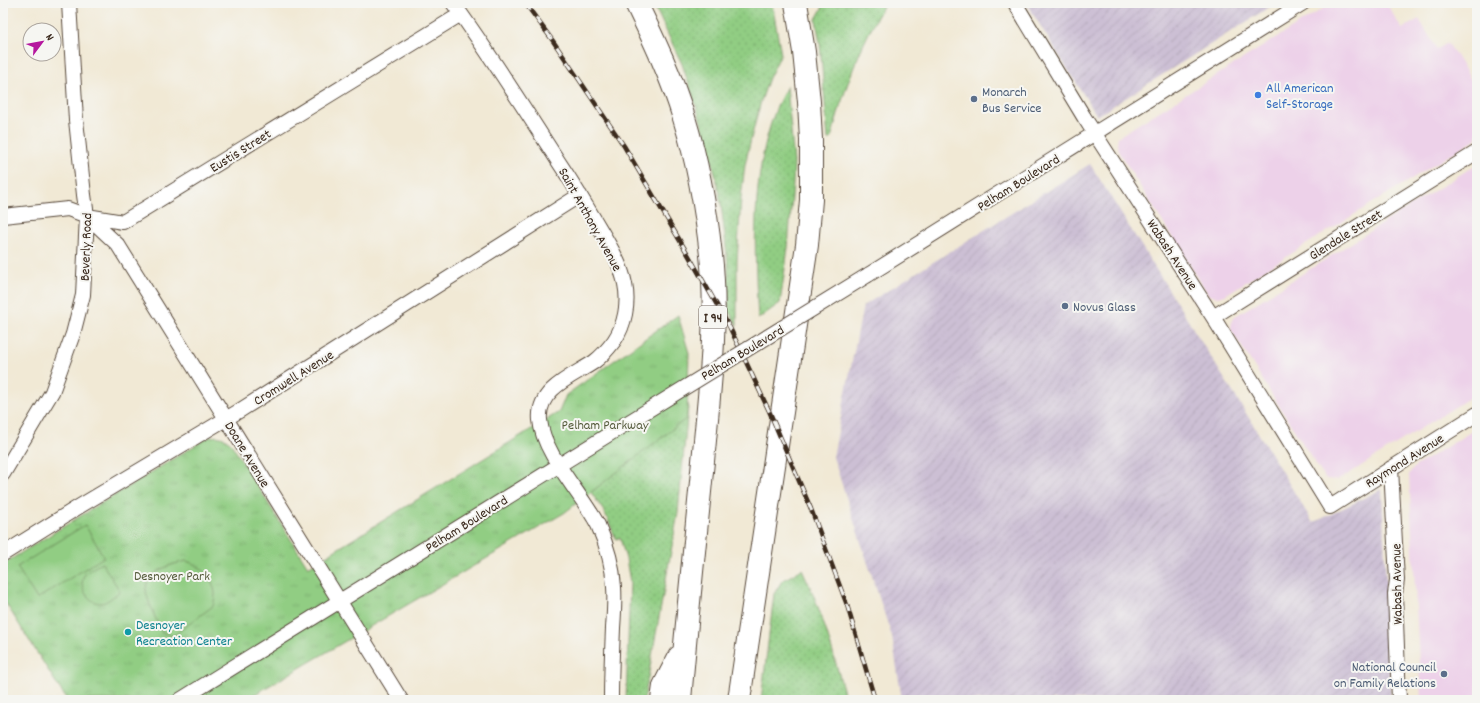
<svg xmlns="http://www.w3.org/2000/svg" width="1480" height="703" font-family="Dekko,sans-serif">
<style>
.built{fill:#edd1e9}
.industrial{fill:url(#industrial-furrows)}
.grass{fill:url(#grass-dots);stroke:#667c50}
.park{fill:url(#park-tufts);stroke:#667c50}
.pitch{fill:#91cd83;stroke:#667c50}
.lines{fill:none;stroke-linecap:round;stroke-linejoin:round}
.minor-casing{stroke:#564739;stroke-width:16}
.motorway-casing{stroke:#564739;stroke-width:24}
.minor{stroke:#fff;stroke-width:14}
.motorway{stroke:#fff;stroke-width:22}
.rail-casing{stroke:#3b2a1e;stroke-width:4.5}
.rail{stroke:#f6f6f2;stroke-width:3;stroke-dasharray:9;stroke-linecap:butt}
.minor-bridge-casing{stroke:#564739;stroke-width:16;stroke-linecap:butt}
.minor-bridge{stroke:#fff;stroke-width:14}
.shop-dot{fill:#3f7fe0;stroke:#f6f6f2;stroke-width:1.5}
.service-dot{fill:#5c6f8a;stroke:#f6f6f2;stroke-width:1.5}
.culture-dot{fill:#0f9aa8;stroke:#f6f6f2;stroke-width:1.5}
.labels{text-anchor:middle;stroke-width:4;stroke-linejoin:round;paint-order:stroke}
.shield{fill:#f6f6f2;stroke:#73675e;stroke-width:1}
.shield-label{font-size:13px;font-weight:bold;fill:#3b2a1e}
.shop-label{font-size:14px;fill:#366cbe;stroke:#f6f6f2;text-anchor:start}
.service-label{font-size:14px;fill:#4e5e75;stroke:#f6f6f2;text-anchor:start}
.street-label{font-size:14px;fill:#3b2a1e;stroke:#f6f6f2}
.park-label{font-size:14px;fill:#555b3c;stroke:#f6f6f2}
.culture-label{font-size:14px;fill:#0d838f;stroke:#f6f6f2;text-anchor:start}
</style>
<defs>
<pattern id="industrial-furrows" width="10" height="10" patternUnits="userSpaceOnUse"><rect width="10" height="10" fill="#ccbfd4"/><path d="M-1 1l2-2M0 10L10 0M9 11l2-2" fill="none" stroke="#b0a4b6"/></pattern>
<pattern id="grass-dots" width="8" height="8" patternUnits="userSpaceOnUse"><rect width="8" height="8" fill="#91cd83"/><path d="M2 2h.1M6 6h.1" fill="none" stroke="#7eb071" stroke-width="1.8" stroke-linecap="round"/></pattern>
<pattern id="park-tufts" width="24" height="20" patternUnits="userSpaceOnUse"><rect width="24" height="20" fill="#91cd83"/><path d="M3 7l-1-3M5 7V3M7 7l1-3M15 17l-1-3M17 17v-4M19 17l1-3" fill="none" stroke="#7eb071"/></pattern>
</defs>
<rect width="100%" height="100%" fill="#f6f6f2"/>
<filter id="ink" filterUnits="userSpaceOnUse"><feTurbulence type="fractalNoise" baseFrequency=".025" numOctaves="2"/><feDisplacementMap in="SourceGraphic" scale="8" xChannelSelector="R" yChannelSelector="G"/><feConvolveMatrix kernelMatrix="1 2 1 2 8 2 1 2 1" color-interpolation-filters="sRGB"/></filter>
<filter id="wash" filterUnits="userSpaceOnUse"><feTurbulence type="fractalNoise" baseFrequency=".012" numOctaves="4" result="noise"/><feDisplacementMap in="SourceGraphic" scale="16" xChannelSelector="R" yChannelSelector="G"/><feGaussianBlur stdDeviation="0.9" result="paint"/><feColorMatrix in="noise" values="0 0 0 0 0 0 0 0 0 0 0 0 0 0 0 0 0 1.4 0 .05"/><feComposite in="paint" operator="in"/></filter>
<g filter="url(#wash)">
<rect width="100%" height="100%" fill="#f1e9d5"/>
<path class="built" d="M1332,3H1386L1402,29L1419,19L1437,49L1448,43L1477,89V138L1225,295L1219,297L1211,296L1208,294L1118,151L1117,144L1118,137Z
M1477,164V393L1342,478L1337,480L1327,479L1324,477L1233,333L1231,329L1232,320L1234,317Z
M1477,428V700H1421L1409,475L1411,471L1416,466Z"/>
<path class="industrial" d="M1026,3H1276L1097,116Z
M1090,164L1249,418L1313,523L1382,489L1391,700H902L892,637L833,457L863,306Z"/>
<path class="grass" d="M653,3H772L781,54L769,78L761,101L752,135L745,165L741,198L737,262V326L728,309V266L725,237L721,204L715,173L698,112L682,64Z
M825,3H885C860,45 843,92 831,139H828L820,44L816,19Z
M787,86L794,162L793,184L788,248L780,303L758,319C754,251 751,173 776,109C779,101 783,94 787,86Z
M688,407L678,513L644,700H626L630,582L626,559L620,538L616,539L605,513L588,488V466Z
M802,569C822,610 834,656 846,700H761L774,594L782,581Z"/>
<path class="park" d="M678,315L689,353L687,418L564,513L245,700H67L3,599V564L207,438C216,435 222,436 230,442L308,567L559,412L566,395Z"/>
<path class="pitch" d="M85,525L104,557L37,599L17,567Z
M186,561C201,565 213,577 215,593C215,597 214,602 213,606L173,636L161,632C158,624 146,597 146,591C145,572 172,564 186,561Z
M102,563L120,591C115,595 110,600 105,602C90,608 75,584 86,573C90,569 97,566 102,563Z"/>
</g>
<g filter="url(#ink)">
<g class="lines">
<defs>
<path id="minor" d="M453,3C491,55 525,110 560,164C574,185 587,207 600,229C610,246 621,264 625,284C629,303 625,325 614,341C608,349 602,356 594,362C573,376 537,389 540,420C543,454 582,494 598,525C606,543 613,567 614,587C615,601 614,614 613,628C612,652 611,676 611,700
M1015,3L1084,117L1213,317L1330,507L1477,414
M3,216L68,209L87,216L123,222L461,14
M87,216L118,245L401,700
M868,275L1303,3
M1213,317L1477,152
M1391,468L1397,580L1395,594L1399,700
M3,474L52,392L73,334L83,295L87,216L84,195L76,120L69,3
M3,554L80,506L239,411L580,195
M180,700L624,425"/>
<path id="motorway" d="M636,3C654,40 672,78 684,118C698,163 706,209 711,255C718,320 710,386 704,451C696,534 687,617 680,700
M662,700L664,686L679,657
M739,700L807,245L811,200V140L809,102L804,52L796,3"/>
</defs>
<use href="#minor" class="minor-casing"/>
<use href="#motorway" class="motorway-casing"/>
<use href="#minor" class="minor"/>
<use href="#motorway" class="motorway"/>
<defs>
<path id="rail" d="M525,3L553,41L624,146L689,256L730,328L770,413L811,509L847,605L875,700"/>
</defs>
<use href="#rail" class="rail-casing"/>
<use href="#rail" class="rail"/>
<defs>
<path id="minor-bridge" d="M624,425L868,275"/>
</defs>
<use href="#minor-bridge" class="minor-bridge-casing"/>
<use href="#minor-bridge" class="minor-bridge"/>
</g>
</g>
<circle class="shop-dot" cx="1258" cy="95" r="4"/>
<g class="service-dot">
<circle cx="974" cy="99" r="4"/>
<circle cx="1065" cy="306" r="4"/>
<circle cx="1444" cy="674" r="4"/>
</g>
<circle class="culture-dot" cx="128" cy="632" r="4"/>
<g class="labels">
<rect class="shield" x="699" y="306" width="28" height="22" rx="3"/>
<g class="shield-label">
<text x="713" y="322">I 94</text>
</g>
<g class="shop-label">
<text x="1266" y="92">All American<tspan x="1266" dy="16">Self-Storage</tspan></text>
</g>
<g class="service-label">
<text x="982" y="96">Monarch<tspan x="982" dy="16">Bus Service</tspan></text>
<text x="1073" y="311">Novus Glass</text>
<text x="1436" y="671" text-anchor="end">National Council<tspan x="1436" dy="16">on Family Relations</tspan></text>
</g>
<g class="street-label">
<text transform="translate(240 150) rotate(-32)" y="5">Eustis Street</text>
<text transform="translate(1018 182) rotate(-32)" y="5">Pelham Boulevard</text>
<text transform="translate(591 219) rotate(61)" y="5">Saint Anthony Avenue</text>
<text transform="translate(1345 234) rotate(-32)" y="5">Glendale Street</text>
<text transform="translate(85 247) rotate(-88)" y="5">Beverly Road</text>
<text transform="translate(1173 254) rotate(57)" y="5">Wabash Avenue</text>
<text transform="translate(742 352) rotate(-31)" y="5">Pelham Boulevard</text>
<text transform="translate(293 377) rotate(-32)" y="5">Cromwell Avenue</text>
<text transform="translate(248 454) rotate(59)" y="5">Doane Avenue</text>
<text transform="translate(1404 460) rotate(-32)" y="5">Raymond Avenue</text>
<text transform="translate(466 523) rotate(-32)" y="5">Pelham Boulevard</text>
<text transform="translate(1396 584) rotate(-91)" y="5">Wabash Avenue</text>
</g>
<g class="park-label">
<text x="605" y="429">Pelham Parkway</text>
<text x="172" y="580">Desnoyer Park</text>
</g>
<g class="culture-label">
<text x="136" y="629">Desnoyer<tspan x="136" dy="16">Recreation Center</tspan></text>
</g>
</g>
<rect width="1480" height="703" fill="none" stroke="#f6f6f2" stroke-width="16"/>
<g transform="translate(42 42) rotate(58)"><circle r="19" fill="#f6f6f2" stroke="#aba49d"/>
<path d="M0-3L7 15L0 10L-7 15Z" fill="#b5179e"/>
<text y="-6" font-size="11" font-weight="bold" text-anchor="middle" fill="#3b2a1e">N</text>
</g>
</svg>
